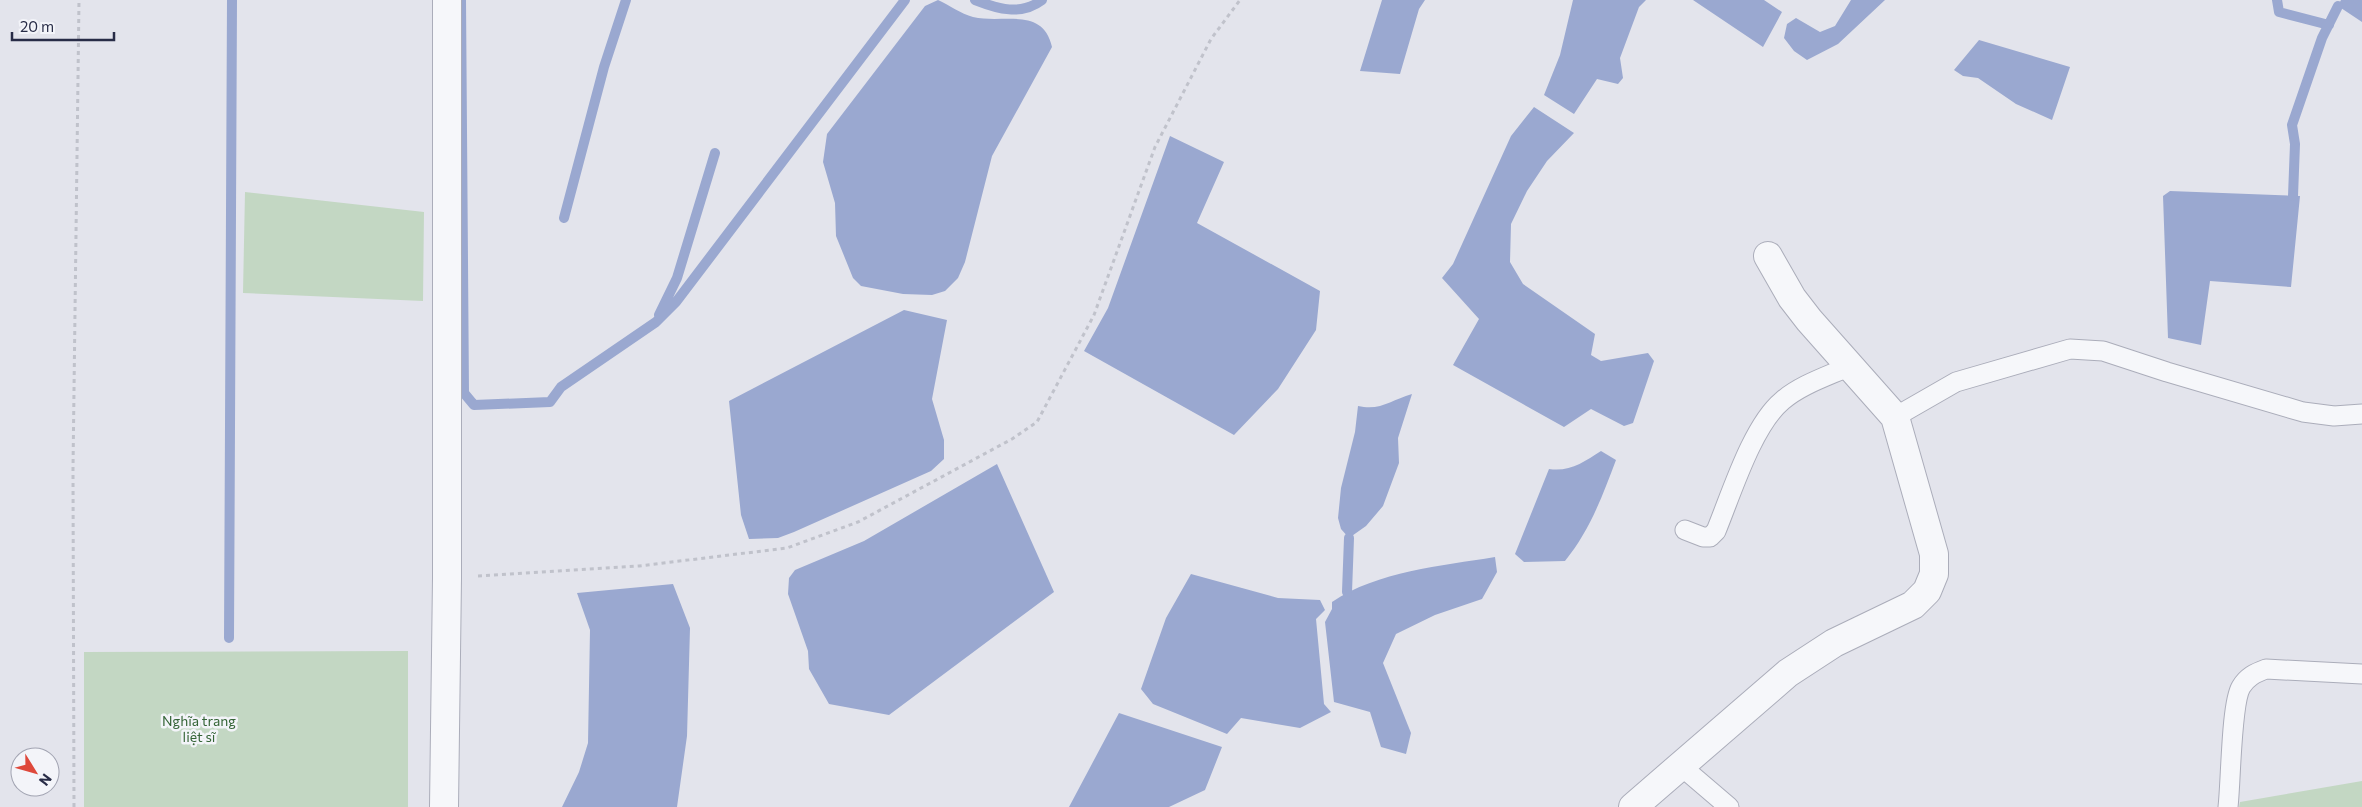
<svg xmlns="http://www.w3.org/2000/svg" width="2362" height="807" font-family="Commissioner,sans-serif">
<style>
.green{fill:#c3d7c3}
.water{fill:#9aa8d0}
.lines{fill:none;stroke-linecap:round;stroke-linejoin:round}
.stream{stroke:#9aa8d0;stroke-width:10}
.lane-casing{stroke:#abadba;stroke-width:21}
.street-casing{stroke:#abadba;stroke-width:30}
.path{stroke:#c0c2cb;stroke-width:3;stroke-dasharray:4 4;stroke-linecap:butt}
.lane{stroke:#f6f7fa;stroke-width:19}
.street{stroke:#f6f7fa;stroke-width:28}
.labels{text-anchor:middle;stroke-width:5;stroke-linejoin:round;paint-order:stroke}
.park-label{font-size:14px;fill:#346436;stroke:#f3f4f9}
</style>
<rect width="100%" height="100%" fill="#e3e4ec"/>
<path class="green" d="M245,192L424,212L423,301L243,293Z
M408,651V807H84V652Z
M2362,781V807H2239L2240,802Z"/>
<path class="water" d="M938,0C949,5 961,14 973,17C1003,24 1043,6 1052,47L992,156L965,262L958,278L945,291L932,295L903,294L861,286L853,278L836,236L835,203L823,162L827,134L925,6Z
M1382,0H1425L1419,9L1400,74L1360,71Z
M1573,0H1646L1639,7L1620,58L1623,78L1618,84L1597,79L1574,114L1544,95L1560,55Z
M1693,0H1764L1782,12L1763,47Z
M1851,0H1885L1838,44L1807,60L1794,51L1784,38L1787,24L1796,18L1820,32L1835,26Z
M2341,0H2362V22L2338,6Z
M1979,40L2070,67L2052,120L2016,104L1978,78L1963,76L1954,70Z
M1534,107L1574,133L1547,161L1527,191L1511,224L1510,262L1523,284L1595,334L1591,355L1601,361L1648,353L1654,361L1633,423L1624,426L1591,409L1564,427L1453,365L1479,319L1442,278L1453,264L1511,136Z
M1170,136L1224,162L1197,223L1320,291L1316,330L1278,389L1234,435L1084,351L1108,308Z
M2170,191L2300,196L2291,287L2210,281L2201,345L2168,338L2163,196Z
M904,310L947,320L932,399L944,440V459L931,471L794,532L778,538L749,539L741,515L729,401Z
M1412,394L1398,438L1399,463L1383,506L1366,526L1349,538L1341,529L1338,518L1341,488L1355,432L1358,406C1381,411 1391,400 1412,394Z
M1601,451L1616,460C1602,497 1590,530 1565,561L1524,562L1515,554L1549,469C1570,472 1584,462 1601,451Z
M997,464L1054,592L889,715L829,704L809,669L808,651L788,594L789,578L795,570L864,541Z
M1495,557L1497,572L1482,599L1435,615L1396,634L1383,663L1411,733L1406,754L1381,747L1370,712L1334,702L1325,622L1332,609V602C1378,571 1441,566 1495,557Z
M1191,574L1278,598L1320,600L1325,610L1316,619L1324,704L1331,712L1300,728L1241,718L1227,734L1153,704L1141,689L1166,618Z
M673,584L690,628L687,736L677,807H562L579,772L588,743L590,630L577,593Z
M1119,713L1222,747L1205,790L1169,807H1069Z"/>
<g class="lines">
<path class="stream" d="M461,0L464,393L474,405L550,402L561,387L656,322L676,302L905,0
M975,0C998,9 1021,16 1042,0
M2277,0L2279,12L2329,25
M2293,196L2295,144L2292,125L2322,38L2338,6
M564,218L604,67L626,0
M659,315L677,278L715,153
M1347,592L1349,538
M229,638L232,0"/>
<defs>
<path id="lane" d="M1895,417L1956,382L2070,349L2103,351L2167,372L2303,412L2334,416L2362,414
M1685,530L1703,537H1710L1716,531C1731,495 1752,426 1782,401C1800,385 1828,376 1850,366
M1681,766L1729,807
M2228,807C2231,782 2231,704 2241,687C2247,677 2255,673 2266,669L2362,674"/>
<path id="street" d="M444,807L447,578V0
M1633,807L1788,673L1834,643L1913,605L1927,591L1934,574V554L1895,417L1809,320L1792,298L1768,256"/>
</defs>
<use href="#lane" class="lane-casing"/>
<use href="#street" class="street-casing"/>
<path class="path" d="M478,576L639,566L787,548L858,522L1012,439L1037,422L1094,315L1155,147L1211,39L1240,0
M74,807L73,469L79,0"/>
<use href="#lane" class="lane"/>
<use href="#street" class="street"/>
</g>
<g class="labels">
<g class="park-label">
<text x="199" y="726">Nghĩa trang<tspan x="199" dy="16">liệt sĩ</tspan></text>
</g>
</g>
<g transform="translate(35 772) rotate(127)"><circle r="24" fill="#f3f4f9" stroke="#a2a4b2"/>
<path d="M0-4L9 19L0 12L-9 19Z" fill="#de483b"/>
<text y="-8" font-size="14" font-weight="bold" text-anchor="middle" fill="#282c47">N</text>
</g>
<path d="M12 32v8h102v-8" fill="none" stroke="#282c47" stroke-width="2.5"/>
<text x="20" y="32" font-size="15" fill="#282c47" stroke="#f3f4f9" stroke-width="4" paint-order="stroke">20 m</text>
</svg>
